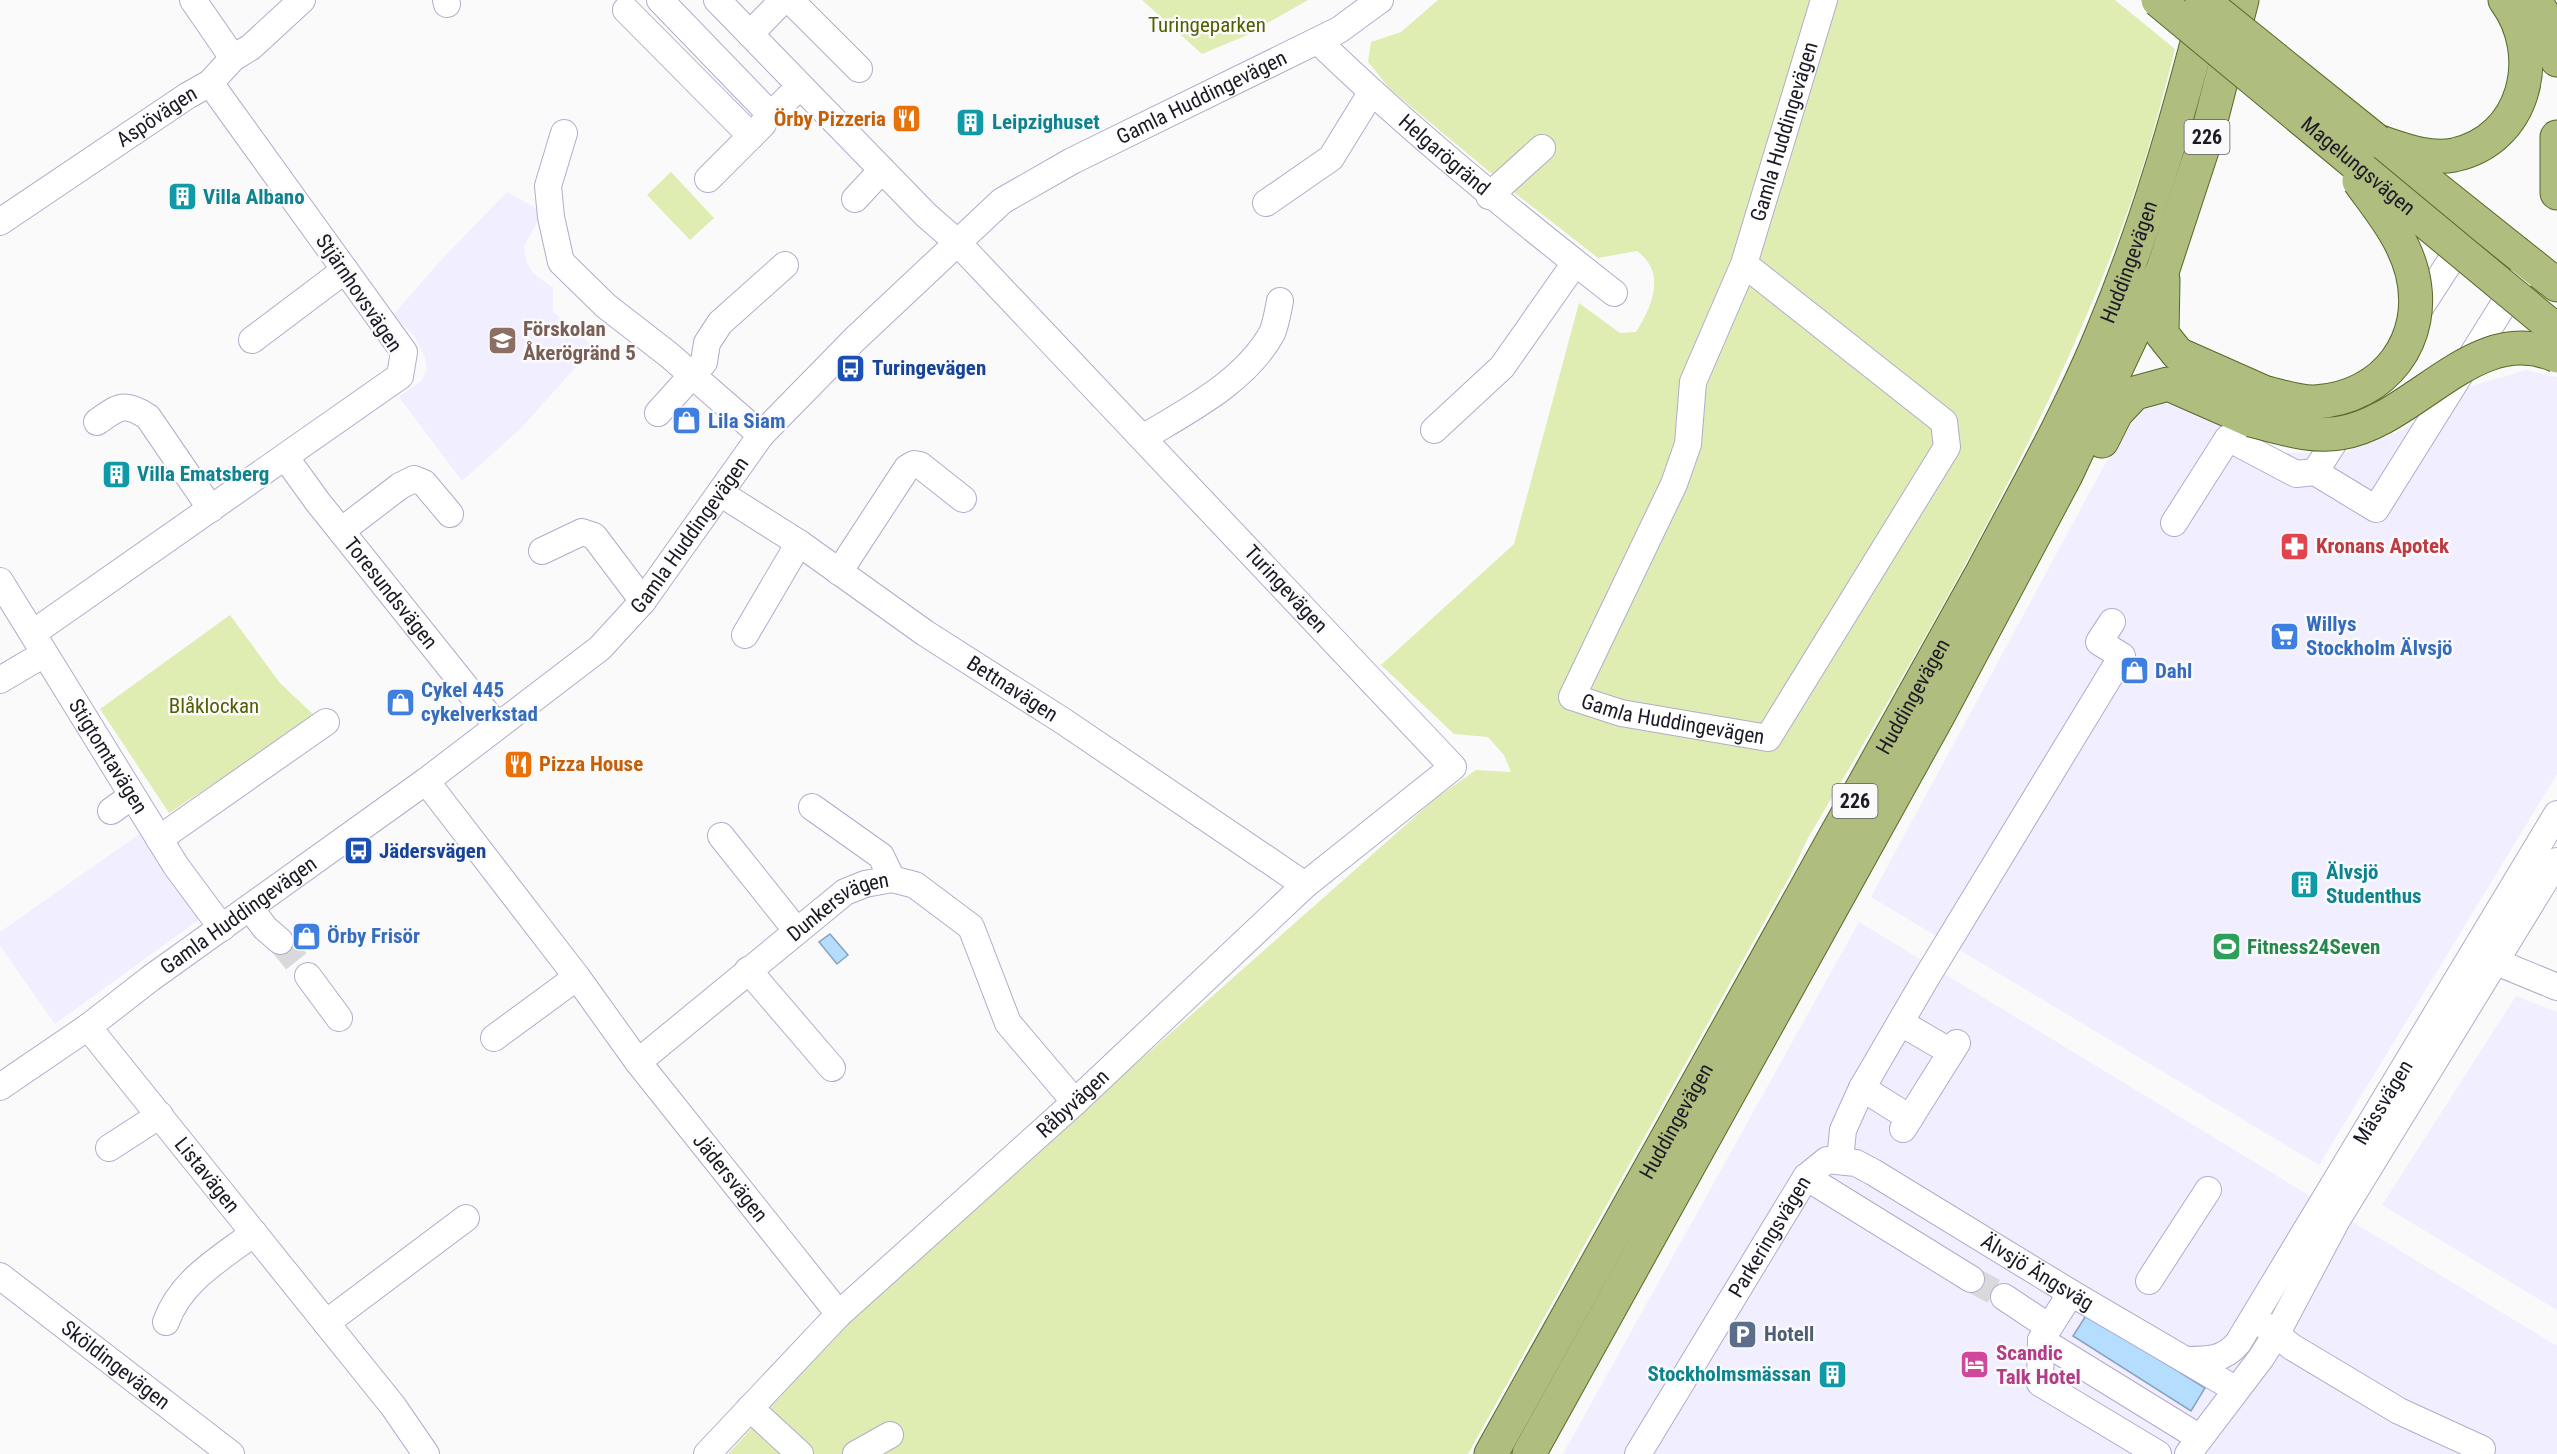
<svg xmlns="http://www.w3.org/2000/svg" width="2557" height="1454" font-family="'Roboto Condensed',sans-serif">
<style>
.built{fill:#f1eeff}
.green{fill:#dfedb3}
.water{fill:#b5ddfe;stroke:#87a2bd;stroke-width:1.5}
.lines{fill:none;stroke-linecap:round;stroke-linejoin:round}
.minor-tunnel{stroke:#d9d8da;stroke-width:26;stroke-dasharray:26 13;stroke-linecap:butt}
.minor-casing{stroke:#b1accc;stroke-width:28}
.major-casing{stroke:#586828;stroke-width:35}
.minor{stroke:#fff;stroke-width:26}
.major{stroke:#afbe7f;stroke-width:33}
.major-bridge-casing{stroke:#586828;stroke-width:35;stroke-linecap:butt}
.major-bridge{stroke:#afbe7f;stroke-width:33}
.labels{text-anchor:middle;stroke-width:5;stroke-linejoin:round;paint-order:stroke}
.shield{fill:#fafafa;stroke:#5f5d66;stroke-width:1.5}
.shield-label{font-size:20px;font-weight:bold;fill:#1c1a26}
.park-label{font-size:21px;fill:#525f00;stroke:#fafafa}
.street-label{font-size:21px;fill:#1c1a26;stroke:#fafafa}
.food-label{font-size:21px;font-weight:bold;fill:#c56008;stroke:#fafafa;text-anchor:end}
.culture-label{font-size:21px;font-weight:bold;fill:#0d838f;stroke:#fafafa;text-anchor:start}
.education-label{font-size:21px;font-weight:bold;fill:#785e54;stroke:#fafafa;text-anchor:start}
.transit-label{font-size:21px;font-weight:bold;fill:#164399;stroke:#fafafa;text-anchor:start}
.shop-label{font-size:21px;font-weight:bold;fill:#366cbe;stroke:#fafafa;text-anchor:start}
.health-label{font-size:21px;font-weight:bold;fill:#be3a42;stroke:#fafafa;text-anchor:start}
.leisure-label{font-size:21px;font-weight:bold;fill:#27864d;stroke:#fafafa;text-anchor:start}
.service-label{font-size:21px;font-weight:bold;fill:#4e5e75;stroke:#fafafa;text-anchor:start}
.hotel-label{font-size:21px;font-weight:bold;fill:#b23c85;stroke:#fafafa;text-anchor:start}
</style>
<rect width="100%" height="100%" fill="#fafafa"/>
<path class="built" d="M507,192L543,212L524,246L526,261L533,273L553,288V312L594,347L521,428L462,481L399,397L422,380L427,370L425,357L414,336L393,315L442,259Z
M2526,370L2557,377V774L2319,1165L1871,897L2132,414L2160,402L2231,425L2284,453L2346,452L2402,430L2472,386Z
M145,830L200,912L197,921L55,1024L0,946V932Z
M1859,922L2557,1346V1454H1563Z
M2516,996L2557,1012V1310L2382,1205Z"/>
<path class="green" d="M1142,0H1308L1245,36L1202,54Z
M1438,0H2115L2175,49C2160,108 2144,169 2122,227C2042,441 1924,642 1808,838L1791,874L1468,1454H728L868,1301L1435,799L1476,770L1511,772L1504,755L1488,737L1454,734L1381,665L1514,544L1579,303L1620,333L1636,332C1652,306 1667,273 1637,251L1598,258L1516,194L1390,89L1368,62L1371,42L1401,32Z
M671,172L714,218L690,240L647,195Z
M230,615L280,683L316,717L169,813L100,709Z"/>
<path class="water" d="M830,934L848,955L837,964L819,942Z
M2087,1314L2205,1388L2191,1411L2073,1336Z"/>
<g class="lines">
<path class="minor-tunnel" d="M280,941L308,976
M1971,1279L2004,1297"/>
<defs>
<g id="minor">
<path d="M193,0L233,58"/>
<path d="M446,0L447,4"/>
<path d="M660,0L771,115L799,87"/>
<path d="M790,0L859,69"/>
<path d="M626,10L751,136"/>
<path d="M750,34L783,0"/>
<path id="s1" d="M1318,41C1412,132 1512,213 1614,293"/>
<path d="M564,133L548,186L551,217L561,262L606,306L669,355L761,435"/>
<path d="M708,179L763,124"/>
<path d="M1489,196L1542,148"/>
<path d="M855,199L882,170"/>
<path d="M1266,203L1331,158L1371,93"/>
<path id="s2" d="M0,222L187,96L210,83L233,58L251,47L302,0"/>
<path id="s3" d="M1744,264L1693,382L1688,444L1674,484L1572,697L1621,713L1768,738L1947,447L1944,422L1744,264L1824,0"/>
<path d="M2413,319L2466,237"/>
<path d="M252,340L345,270"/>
<path d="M2374,380L2315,472L2376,509L2519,280"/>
<path d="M658,413L704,362L707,343L720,323L785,265"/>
<path d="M97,422C118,407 124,401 148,417L211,509"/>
<path d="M1434,430L1502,367L1575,263"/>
<path d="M1144,437C1189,410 1246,381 1272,333C1276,324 1278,311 1280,301"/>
<path id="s4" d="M286,458L317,501L497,726"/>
<path id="s5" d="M720,493L799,543L925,633L1063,721L1305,885"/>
<path d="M2174,523L2228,438L2296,474L2315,472"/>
<path d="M341,531L400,486L414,479L424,483L450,514"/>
<path d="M542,551L582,532L594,536L643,601"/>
<path d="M839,572L907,468L914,464L920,465L963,499"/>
<path id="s6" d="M0,581L176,866L222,928"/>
<path d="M33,633L400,376L404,352L210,83"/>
<path d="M745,635L799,543"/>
<path d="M0,680L44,654"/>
<path id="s7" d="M426,781L577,977L638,1062L839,1314"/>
<path d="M812,807L881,856L892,879"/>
<path d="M111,811L132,796"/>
<path d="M721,836L796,930"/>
<path d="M159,839L326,722"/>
<path d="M250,908L265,928L280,941"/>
<path d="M2482,956L2557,987"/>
<path d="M748,970L832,1068"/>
<path d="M308,976L339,1018"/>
<path d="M1901,1023L1951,1052"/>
<path id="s8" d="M88,1027L393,1406L426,1454"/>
<path d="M494,1038L577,977"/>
<path id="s9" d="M638,1062L845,892L865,884L892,879L915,885L971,927L1008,1023L1075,1102"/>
<path id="s10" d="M0,1087L88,1027L151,978L426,781L600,648L643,601L761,435L855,339L1002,201L1072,161L1339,30L1380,0"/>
<path d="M1862,1088L1910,1118"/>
<path d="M1903,1129L1957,1043"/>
<path d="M109,1148L160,1115"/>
<path d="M1840,1160L1843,1130L1862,1088L1925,980L2122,656L2099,642L2112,622"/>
<path d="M1806,1177L1971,1279"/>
<path id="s11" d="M0,1276L231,1454"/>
<path d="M2149,1281L2208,1190"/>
<path d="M2071,1293L2041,1340L2040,1383L2158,1454"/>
<path d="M2004,1297L2049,1327"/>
<path d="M166,1322C181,1280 220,1259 254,1233"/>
<path d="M326,1323L466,1218"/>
<path d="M2264,1325L2292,1347L2399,1411L2482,1449"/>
<path d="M2041,1340L2200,1438"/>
<path id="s12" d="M2186,1360C2208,1360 2224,1360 2238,1343L2557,814"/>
<path d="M750,1408L800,1454"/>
<path id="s13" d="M707,1454L839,1314L1075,1102L1305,885L1453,767L957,242L926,215L717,0"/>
<path d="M856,1454L890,1435"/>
<path id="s14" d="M1638,1454L1806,1177L1827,1160L1856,1163L1873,1172L2071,1293L2235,1389"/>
<path d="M2188,1454L2261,1358L2277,1333L2337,1220L2557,861"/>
</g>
<g id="major">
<path d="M2535,0L2543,14L2557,60"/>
<path d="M2557,137V193"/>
<path d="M2377,141C2402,149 2427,160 2454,155C2525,140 2546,55 2505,0"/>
<path d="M2390,152L2557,285"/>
<path d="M2163,280L2162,334L2178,354L2266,393"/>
<path d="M2102,441L2116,413L2135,393L2168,384L2250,420"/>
<path id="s15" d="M1491,1454L1983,571C2024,493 2068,416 2101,336C2146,229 2178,119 2206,8"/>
<path d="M1529,1454L1939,714L2066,475L2163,269L2208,132L2242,0"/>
</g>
</defs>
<use href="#minor" class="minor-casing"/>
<use href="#major" class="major-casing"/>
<use href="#minor" class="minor"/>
<use href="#major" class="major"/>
<defs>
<g id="major-bridge">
<path id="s16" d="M2158,0L2557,331"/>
<path d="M2202,0L2377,141"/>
<path d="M2266,393C2281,396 2300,403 2315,402C2385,398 2429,339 2412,272C2403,237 2379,209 2359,181"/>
<path d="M2250,420C2280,427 2310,438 2340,433C2416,421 2476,319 2557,356"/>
</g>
</defs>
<use href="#major-bridge" class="major-bridge-casing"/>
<use href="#major-bridge" class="major-bridge"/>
</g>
<defs>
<symbol id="restaurant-square" viewBox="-11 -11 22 22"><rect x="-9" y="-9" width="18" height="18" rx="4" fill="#e8710a" stroke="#fafafa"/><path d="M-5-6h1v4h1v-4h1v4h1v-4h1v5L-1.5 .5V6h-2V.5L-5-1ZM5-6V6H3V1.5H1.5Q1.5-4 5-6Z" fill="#fff"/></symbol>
<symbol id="building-square" viewBox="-11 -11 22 22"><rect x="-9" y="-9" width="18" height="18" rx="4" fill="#0f9aa8" stroke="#fafafa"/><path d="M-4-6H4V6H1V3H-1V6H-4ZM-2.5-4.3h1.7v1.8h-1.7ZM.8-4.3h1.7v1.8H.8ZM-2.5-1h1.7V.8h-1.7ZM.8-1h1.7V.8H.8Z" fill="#fff"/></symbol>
<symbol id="school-square" viewBox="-11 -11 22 22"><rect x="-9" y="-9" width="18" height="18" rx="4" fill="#8d6e63" stroke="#fafafa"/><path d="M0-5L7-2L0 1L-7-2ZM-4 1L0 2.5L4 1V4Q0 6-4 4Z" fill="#fff"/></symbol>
<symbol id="bus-square" viewBox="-11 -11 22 22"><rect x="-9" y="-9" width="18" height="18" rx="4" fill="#1a4fb4" stroke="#fafafa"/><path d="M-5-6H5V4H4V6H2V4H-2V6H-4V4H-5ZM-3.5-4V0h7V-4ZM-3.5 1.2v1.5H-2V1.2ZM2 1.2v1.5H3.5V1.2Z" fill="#fff"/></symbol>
<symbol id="shop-square" viewBox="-11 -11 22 22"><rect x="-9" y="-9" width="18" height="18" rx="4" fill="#3f7fe0" stroke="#fafafa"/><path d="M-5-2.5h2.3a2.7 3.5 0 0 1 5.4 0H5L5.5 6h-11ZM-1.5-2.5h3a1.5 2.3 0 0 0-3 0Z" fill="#fff"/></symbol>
<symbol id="pharmacy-square" viewBox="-11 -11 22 22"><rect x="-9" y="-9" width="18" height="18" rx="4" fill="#e0444e" stroke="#fafafa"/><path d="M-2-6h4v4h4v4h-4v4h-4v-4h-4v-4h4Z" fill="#fff"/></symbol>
<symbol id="supermarket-square" viewBox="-11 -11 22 22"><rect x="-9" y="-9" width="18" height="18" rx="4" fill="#3f7fe0" stroke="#fafafa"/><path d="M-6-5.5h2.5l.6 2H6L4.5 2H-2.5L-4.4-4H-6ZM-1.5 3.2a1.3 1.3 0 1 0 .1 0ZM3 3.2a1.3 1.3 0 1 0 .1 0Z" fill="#fff"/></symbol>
<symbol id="stadium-square" viewBox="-11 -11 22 22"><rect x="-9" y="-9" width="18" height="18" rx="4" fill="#2e9e5b" stroke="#fafafa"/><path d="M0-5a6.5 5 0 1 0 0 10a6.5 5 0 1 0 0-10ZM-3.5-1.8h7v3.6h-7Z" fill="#fff"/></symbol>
<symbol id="parking-square" viewBox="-11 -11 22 22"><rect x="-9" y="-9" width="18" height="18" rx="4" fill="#5c6f8a" stroke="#fafafa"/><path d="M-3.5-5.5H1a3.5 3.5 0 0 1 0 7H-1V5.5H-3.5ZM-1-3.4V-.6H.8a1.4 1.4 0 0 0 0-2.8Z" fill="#fff"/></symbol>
<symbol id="hotel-square" viewBox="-11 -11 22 22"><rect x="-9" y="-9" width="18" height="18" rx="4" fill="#d1479c" stroke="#fafafa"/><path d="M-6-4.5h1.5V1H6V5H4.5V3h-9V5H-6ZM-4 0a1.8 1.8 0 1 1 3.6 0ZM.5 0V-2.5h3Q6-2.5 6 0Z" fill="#fff"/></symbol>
</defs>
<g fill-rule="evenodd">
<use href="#restaurant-square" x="890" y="102" width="33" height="33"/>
<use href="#building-square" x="954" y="106" width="33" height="33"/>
<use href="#building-square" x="166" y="180" width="33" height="33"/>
<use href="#school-square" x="486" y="324" width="33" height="33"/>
<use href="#bus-square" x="834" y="352" width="33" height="33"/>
<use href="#shop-square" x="670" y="404" width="33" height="33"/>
<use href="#building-square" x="100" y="458" width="33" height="33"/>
<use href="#pharmacy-square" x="2278" y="530" width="33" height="33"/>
<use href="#supermarket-square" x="2268" y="620" width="33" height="33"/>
<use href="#shop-square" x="2118" y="654" width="33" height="33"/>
<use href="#shop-square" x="384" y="686" width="33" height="33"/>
<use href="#restaurant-square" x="502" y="748" width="33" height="33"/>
<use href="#bus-square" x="342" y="834" width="33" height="33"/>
<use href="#building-square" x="2288" y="868" width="33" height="33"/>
<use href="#shop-square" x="290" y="920" width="33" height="33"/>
<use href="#stadium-square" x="2210" y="930" width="33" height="33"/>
<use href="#parking-square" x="1726" y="1318" width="33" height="33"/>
<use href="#hotel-square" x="1958" y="1348" width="33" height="33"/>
<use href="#building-square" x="1816" y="1358" width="33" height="33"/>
</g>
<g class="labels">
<g class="shield">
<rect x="2184.5" y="120" width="45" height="34" rx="4.5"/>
<rect x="1832.5" y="784" width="45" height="34" rx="4.5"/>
</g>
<g class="shield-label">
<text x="2207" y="144">226</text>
<text x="1855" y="808">226</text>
</g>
<g class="park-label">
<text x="1207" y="32">Turingeparken</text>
<text x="214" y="713">Blåklockan</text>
</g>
<g class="street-label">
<text dy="7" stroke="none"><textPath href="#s10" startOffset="1572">Gamla Huddingevägen</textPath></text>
<text dy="7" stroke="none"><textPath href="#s2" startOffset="189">Aspövägen</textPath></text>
<text dy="7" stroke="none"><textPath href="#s3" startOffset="1430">Gamla Huddingevägen</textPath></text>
<text dy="7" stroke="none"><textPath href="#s1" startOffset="170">Helgarögränd</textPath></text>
<text dy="7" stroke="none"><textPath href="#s16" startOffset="260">Magelungsvägen</textPath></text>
<text dy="7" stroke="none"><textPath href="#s15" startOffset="1353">Huddingevägen</textPath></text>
<text transform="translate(359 293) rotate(56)" y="7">Stjärnhovsvägen</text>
<text dy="7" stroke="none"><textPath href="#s10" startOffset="888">Gamla Huddingevägen</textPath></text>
<text transform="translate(1286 589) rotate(47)" y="7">Turingevägen</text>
<text dy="7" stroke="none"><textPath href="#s4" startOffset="171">Toresundsvägen</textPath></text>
<text dy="7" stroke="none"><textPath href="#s5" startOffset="352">Bettnavägen</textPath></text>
<text dy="7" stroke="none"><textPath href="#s15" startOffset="867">Huddingevägen</textPath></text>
<text dy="7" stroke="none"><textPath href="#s3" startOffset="573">Gamla Huddingevägen</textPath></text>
<text dy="7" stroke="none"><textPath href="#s6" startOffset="206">Stigtomtavägen</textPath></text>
<text dy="7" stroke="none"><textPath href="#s9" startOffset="255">Dunkersvägen</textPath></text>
<text dy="7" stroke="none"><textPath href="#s10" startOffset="294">Gamla Huddingevägen</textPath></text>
<text dy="7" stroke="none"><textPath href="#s13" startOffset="507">Råbyvägen</textPath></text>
<text dy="7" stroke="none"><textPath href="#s12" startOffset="338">Mässvägen</textPath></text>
<text dy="7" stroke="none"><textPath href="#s15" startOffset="381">Huddingevägen</textPath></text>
<text dy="7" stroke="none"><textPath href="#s8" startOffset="190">Listavägen</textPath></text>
<text dy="7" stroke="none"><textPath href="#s7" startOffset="500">Jädersvägen</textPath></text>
<text dy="7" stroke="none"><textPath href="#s14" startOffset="254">Parkeringsvägen</textPath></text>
<text dy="7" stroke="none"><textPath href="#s14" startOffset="592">Älvsjö Ängsväg</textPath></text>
<text dy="7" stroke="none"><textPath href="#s11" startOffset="146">Sköldingevägen</textPath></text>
</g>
<g class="food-label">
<text x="886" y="126">Örby Pizzeria</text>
<text x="539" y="771" text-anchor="start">Pizza House</text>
</g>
<g class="culture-label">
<text x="992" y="129">Leipzighuset</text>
<text x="203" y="204">Villa Albano</text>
<text x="137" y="481">Villa Ematsberg</text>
<text x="2326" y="879">Älvsjö<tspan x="2326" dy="24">Studenthus</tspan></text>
<text x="1811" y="1381" text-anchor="end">Stockholmsmässan</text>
</g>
<g class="education-label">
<text x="523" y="336">Förskolan<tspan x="523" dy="24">Åkerögränd 5</tspan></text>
</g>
<g class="transit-label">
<text x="872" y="375">Turingevägen</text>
<text x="379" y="858">Jädersvägen</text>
</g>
<g class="shop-label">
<text x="708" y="428">Lila Siam</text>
<text x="2306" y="631">Willys<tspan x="2306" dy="24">Stockholm Älvsjö</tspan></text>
<text x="2155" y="678">Dahl</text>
<text x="421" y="697">Cykel 445<tspan x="421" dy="24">cykelverkstad</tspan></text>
<text x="327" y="943">Örby Frisör</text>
</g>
<g class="health-label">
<text x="2316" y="553">Kronans Apotek</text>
</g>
<g class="leisure-label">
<text x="2247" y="954">Fitness24Seven</text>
</g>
<g class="service-label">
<text x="1764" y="1341">Hotell</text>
</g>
<g class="hotel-label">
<text x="1996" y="1360">Scandic<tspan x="1996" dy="24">Talk Hotel</tspan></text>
</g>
</g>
</svg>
